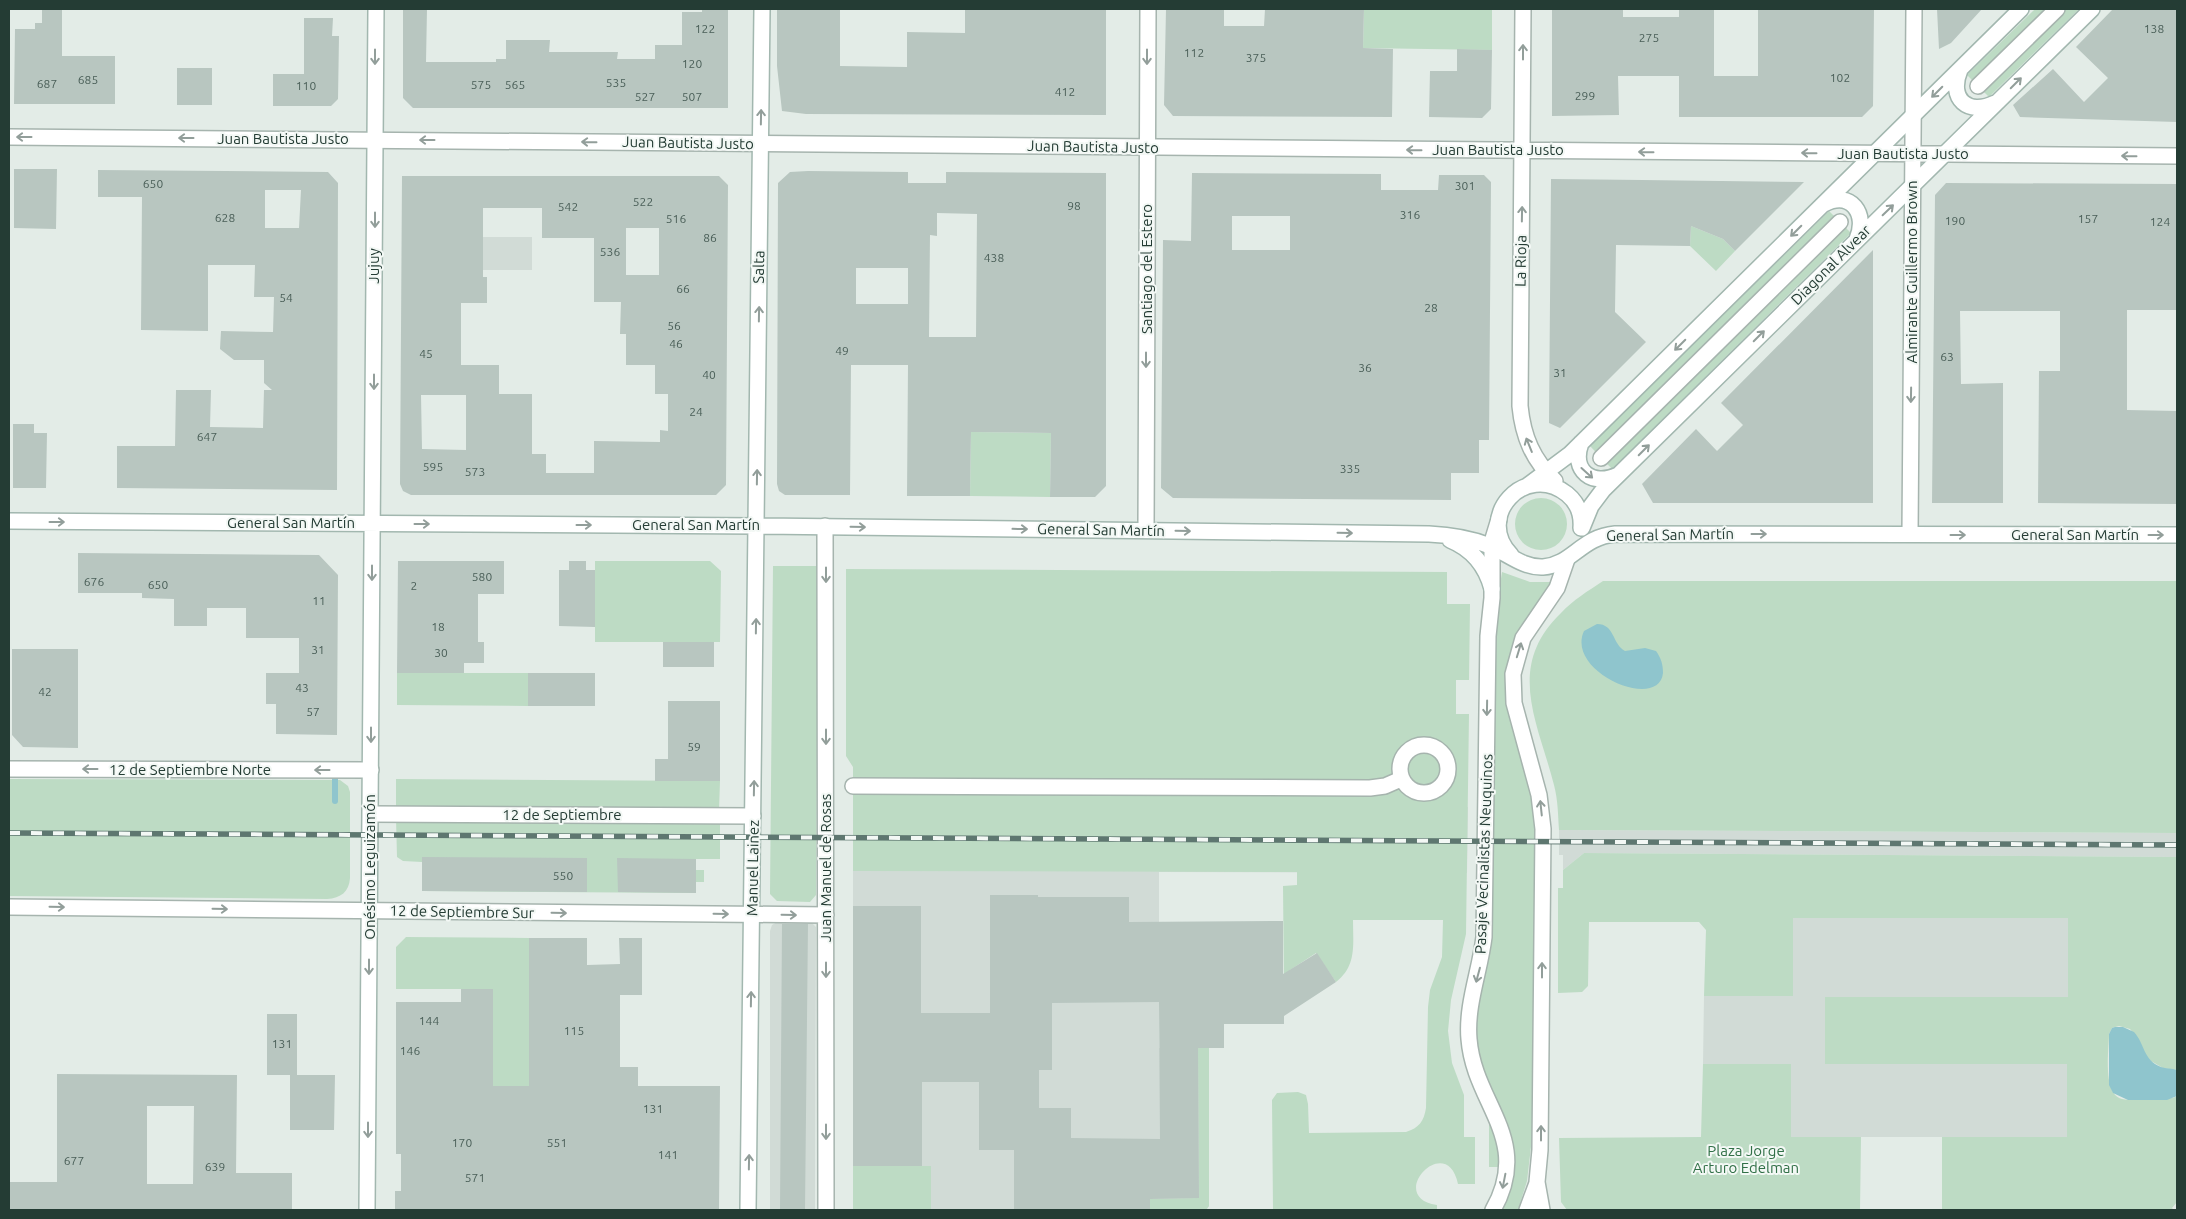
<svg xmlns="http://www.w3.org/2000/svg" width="2186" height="1219" font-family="Ubuntu,sans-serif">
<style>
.built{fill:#d1dbd6}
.green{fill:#bddbc4}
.water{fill:#8fc5cd}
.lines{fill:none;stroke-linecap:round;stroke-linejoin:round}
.stream{stroke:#8fc5cd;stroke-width:6}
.building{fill:#b8c6c0;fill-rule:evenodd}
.street-casing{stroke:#a6b4ae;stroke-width:18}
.secondary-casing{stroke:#a2b7af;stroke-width:18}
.street{stroke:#fff;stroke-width:15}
.secondary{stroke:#fff;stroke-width:15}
.rail-casing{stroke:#5e7770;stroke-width:5.5}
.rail{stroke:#f3f8f5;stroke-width:4;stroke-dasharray:11;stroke-linecap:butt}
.oneway{stroke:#929e9a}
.labels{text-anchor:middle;stroke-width:4;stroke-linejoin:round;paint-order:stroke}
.number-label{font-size:12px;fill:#495e57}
.street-label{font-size:15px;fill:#243c34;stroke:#f3f8f5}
.park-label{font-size:15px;fill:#317047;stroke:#f3f8f5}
</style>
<rect width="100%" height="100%" fill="#e3ece7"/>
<path class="built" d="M402,237H532V270H402Z
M853,801L1468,807L1467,873L1159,872V1048H1209V1206L1206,1210H1078V1200L1062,1210H931V1166H853Z
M1559,830L2177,833V857L1584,853L1563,870V855H1559Z
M1793,917H2068V997H1825V1064H2067V1137H1791L1703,1064L1704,996H1793Z
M777,922H811L816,927L815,1210H770V931L772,925Z"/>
<path class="green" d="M1364,9H1492V50L1363,48Z
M2035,9H2079L1989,97L1967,75Z
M1829,211L1851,233L1612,469L1590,446Z
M1691,226L1723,239L1735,251L1716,271L1690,246Z
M971,432L1051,433L1050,497L970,496Z
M1515 524a26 26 0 1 1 52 0a26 26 0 1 1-52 0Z
M595,561H710L721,571L720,642H595Z
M773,566H818L816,895L810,902L777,901L770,894Z
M846,569L1447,572V604H1470L1469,680H1456V714H1469L1466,934L1451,1000L1448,1031L1452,1063L1464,1095V1137H1475V1184H1458C1447,1130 1384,1197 1437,1205V1210H1273L1272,1100L1277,1093L1298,1092L1306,1095L1308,1104L1309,1133L1406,1132C1419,1128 1424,1121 1426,1108L1428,1007L1430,990L1442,957L1443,920H1353C1353,944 1357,966 1336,982L1316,953L1290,970L1284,989L1283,886L1297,885V872L853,871V767L846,756Z
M1502,572L1530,582H1551L1528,619L1512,653L1534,808L1535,829L1532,1138L1527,1181L1518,1210H1501L1509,1190L1511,1139L1507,1121L1482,1071L1475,1035L1494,623Z
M1603,581H2177V833L1559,830C1558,815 1558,800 1554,785C1538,722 1505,667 1561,613C1573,600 1588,591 1603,581Z
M397,673H528V706L397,705Z
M9,779L340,780L348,786L350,792V878C349,892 341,898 327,899L9,896Z
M396,779L720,781L719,811L396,809Z
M396,818L720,819V859H696V870H704V882H696V893L422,891V862L403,861L397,857Z
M1584,853L2177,857V1070L2163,1068L2151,1061L2146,1057L2140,1042L2130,1029L2119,1026L2112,1028L2109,1034C2109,1050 2102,1094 2122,1099C2136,1102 2158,1098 2173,1098L2177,1096V1202L2172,1208L2174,1210H1942V1137H2067V1064H1825V997H2068V918H1793V996H1704L1706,930L1699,922H1589L1588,986L1582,992L1558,993V888H1563V870Z
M406,937L529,938V1086H493V989H396V947Z
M1198,1048H1209V1206L1206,1210H1150V1199L1199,1198Z
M1703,1064H1791V1137H1861L1860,1210H1567L1561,1202L1559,1138L1701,1137Z
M1489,1117C1496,1133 1499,1149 1499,1167H1489Z
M853,1166H931V1210H853Z"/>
<path class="water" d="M1597,624C1615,624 1612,644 1625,651L1645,648L1656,651C1661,658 1663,664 1663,673C1659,712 1565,672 1584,631Z
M2115,1027H2123L2134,1032C2145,1044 2143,1060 2161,1067C2166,1069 2172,1068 2177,1070V1096L2167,1100H2128L2113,1093L2109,1085V1034L2112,1028Z"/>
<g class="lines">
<path class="stream" d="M335,801V770"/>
</g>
<path class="building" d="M42,9H62V56H115V104H14L15,29H35V23H42Z
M403,9H427L426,62H496V59H506V40H550L549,52H618L617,59H655V45H682V12H702V9H728V108H413L403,98Z
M777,9H840V66L907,67V32L965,33V9H1106V115L806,114L782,111L777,66Z
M1166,9H1224V26H1264L1265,9H1364L1363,48L1393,49L1392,117L1173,116L1164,105Z
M1552,9H1623V17H1679V9H1714V76H1758V9H1874L1873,106L1862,117H1679V76H1618L1619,115L1552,116Z
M1937,9H1982L1951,43L1939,49Z
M2113,9H2177V122L2020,117L2013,105L2053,69L2084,102L2108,78L2076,47Z
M304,18H333L332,36H339L338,99L331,106H273V74H304Z
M1457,49L1492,50L1491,109L1482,118L1429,117L1430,71H1457Z
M177,68H212V105H177Z
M14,169H57L56,229L14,228Z
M98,170L328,172L338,183L337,490L117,488V446H175L176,390H211L210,427L263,428L264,390H272L264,383V360H234L220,349L221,331L273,332L274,297H254L255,265H208V331L141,330L142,197H98ZM265,190H301L299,228H265Z
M808,171L908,172V183H946V172L1106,173V486L1095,497H1050L1051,433L971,432L970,496H907L908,365H851L850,495H785L779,491L777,484L778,183L790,172ZM937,213L977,214L976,337H929L930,235L937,236ZM856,268H908V304H856Z
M1192,173L1381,174V190H1438L1439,175H1484L1491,182L1489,440H1479V473H1451V500L1173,498L1161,488L1163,240L1191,241ZM1232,216H1290V250H1232Z
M402,176H719L728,185L726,485L716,495H411L403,491L400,484ZM483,208H542V238H594V302H621L620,334H626V365H655V394H668V431L660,430V442L594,441V473H546V454H532V394H499V365H461V303H487V277H483ZM626,228H659V275H626ZM421,395H466V450L422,449Z
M1551,179L1642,180L1804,182L1735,251L1723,239L1691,226L1690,246L1616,245L1615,312L1646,342L1560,428L1549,423Z
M1946,183L2177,184V310H2127V410L2177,411V504L2038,503L2039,371H2060V311H1960L1961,384L2003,383V503H1932L1935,195Z
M1873,250V503H1653L1642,484L1696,429L1717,451L1743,425L1721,403Z
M13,424H34V433H47L46,488H13Z
M78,553L319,555L338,575L337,735L276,734V704H266V673H299V638H246V608H207V626H174V599L142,598V593H78Z
M398,561H504V594H478V642H484V663H464V673H397Z
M569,561H586V570H595V627L559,626V570H569Z
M663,642H714V667H663Z
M12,649H78V748L23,747L12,735Z
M528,673H595V706H528Z
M668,701H720V781H655V759H668Z
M422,857L587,858V892L422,891Z
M617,858L696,859V893L618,892Z
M990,895H1038V897H1129V922L1283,921V974L1317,953L1336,982L1284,1016V1024H1224V1048H1198L1199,1198L1150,1199V1210H1014V1150H979V1082H922V1166H853V906H921V1013H990ZM1159,1002L1160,1139L1071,1138V1108H1039V1070H1052V1003Z
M782,924H808L805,1210H780Z
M529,938H587V965L620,964L619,938H642V995H620V1067H638V1086H720L719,1210H395V1191H401V1154H396V1002H461V989H493V1086H529Z
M267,1014H297V1075H267Z
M57,1074L237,1075L236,1173H292V1210H9V1182H57ZM147,1106H194L193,1184H147Z
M290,1075H335L334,1130H290Z"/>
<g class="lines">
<defs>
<path id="street" d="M1523,9L1520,406C1523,437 1533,460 1555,481
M1978,86L2057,9
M9,137L2177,156
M1601,458L1840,222
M825,526L826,1210
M1146,530L1148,9
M1910,534L1914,9
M1400 769a24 24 0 1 1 48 0a24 24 0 1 1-48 0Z
M9,769L371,770
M853,786L1370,788L1385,786L1401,779
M371,814L753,816
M9,907L826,915
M1493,1210C1533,1139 1474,1104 1469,1039C1466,1005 1480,971 1484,937L1488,636L1492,598V542L1499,519
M1527,1210L1537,1183
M1542,1210L1537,1182L1540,1150L1543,829L1539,795L1514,703L1513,674L1523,638L1557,588L1567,559"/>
<path id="secondary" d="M1960,70C1948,99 1968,116 1995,103
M1824,204C1851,190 1868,214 1857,239
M1581,443C1571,471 1592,487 1618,475
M1527,486L1570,454L2021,9
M9,521L757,526L1429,534C1451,535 1470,538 1490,546C1507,553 1523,568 1543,567C1572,565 1581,537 1615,534L2177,535
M1582,528L1591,506L1603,490L2092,9
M1450,540C1472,549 1486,566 1492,589
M1511,555C1474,517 1525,461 1567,494C1578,503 1582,515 1581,528
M367,1210L376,9
M748,1210L762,9"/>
</defs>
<use href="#street" class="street-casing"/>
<use href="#secondary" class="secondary-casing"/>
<use href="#street" class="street"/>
<use href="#secondary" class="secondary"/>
<defs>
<path id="rail" d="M9,833L2177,845"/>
</defs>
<use href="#rail" class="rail-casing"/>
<use href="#rail" class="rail"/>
</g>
<defs><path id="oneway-shaft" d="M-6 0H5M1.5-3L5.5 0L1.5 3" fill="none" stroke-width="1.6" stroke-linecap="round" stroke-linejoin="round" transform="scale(1.25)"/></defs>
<g class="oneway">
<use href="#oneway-shaft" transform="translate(1523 52) rotate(-90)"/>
<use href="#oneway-shaft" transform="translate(375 57) rotate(90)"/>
<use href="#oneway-shaft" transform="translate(1147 57) rotate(90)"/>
<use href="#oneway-shaft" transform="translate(2016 83) rotate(-45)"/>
<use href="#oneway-shaft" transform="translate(1937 92) rotate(135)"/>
<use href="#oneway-shaft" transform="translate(761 117) rotate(-89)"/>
<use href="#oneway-shaft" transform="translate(24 137) rotate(-180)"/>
<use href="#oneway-shaft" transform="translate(186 138) rotate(-180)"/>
<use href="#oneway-shaft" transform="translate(427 140) rotate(-180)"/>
<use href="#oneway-shaft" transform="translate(589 142) rotate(-179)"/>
<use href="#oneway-shaft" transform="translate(1414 150) rotate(-179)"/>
<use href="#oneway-shaft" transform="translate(1646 152) rotate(-179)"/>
<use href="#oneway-shaft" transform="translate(1809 153) rotate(-179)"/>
<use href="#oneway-shaft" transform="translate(2129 156) rotate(-179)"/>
<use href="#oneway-shaft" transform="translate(1888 210) rotate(-44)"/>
<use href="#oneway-shaft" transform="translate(1522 214) rotate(-89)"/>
<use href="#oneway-shaft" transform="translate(375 220) rotate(90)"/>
<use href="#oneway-shaft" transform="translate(1796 231) rotate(135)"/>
<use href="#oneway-shaft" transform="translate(759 314) rotate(-89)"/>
<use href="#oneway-shaft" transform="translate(1759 336) rotate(-45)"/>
<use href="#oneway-shaft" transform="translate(1680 345) rotate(135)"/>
<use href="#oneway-shaft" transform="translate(1146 360) rotate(90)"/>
<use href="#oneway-shaft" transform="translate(374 382) rotate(90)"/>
<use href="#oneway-shaft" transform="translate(1911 395) rotate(91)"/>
<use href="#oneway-shaft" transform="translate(1529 445) rotate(-112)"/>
<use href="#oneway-shaft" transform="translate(1644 450) rotate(-45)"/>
<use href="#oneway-shaft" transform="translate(1587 473) rotate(42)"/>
<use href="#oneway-shaft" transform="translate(757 477) rotate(-89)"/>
<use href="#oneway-shaft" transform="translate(57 522)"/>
<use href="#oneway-shaft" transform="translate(422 524)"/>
<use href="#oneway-shaft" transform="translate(584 525)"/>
<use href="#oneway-shaft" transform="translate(858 527) rotate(1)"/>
<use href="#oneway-shaft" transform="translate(1020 529) rotate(1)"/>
<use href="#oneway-shaft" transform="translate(1183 531) rotate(1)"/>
<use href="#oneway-shaft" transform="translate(1345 533) rotate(1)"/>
<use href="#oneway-shaft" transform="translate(1759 534)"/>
<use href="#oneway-shaft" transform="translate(1958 535)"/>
<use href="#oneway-shaft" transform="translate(2156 535)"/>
<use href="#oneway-shaft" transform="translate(372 573) rotate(90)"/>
<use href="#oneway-shaft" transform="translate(826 575) rotate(90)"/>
<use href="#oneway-shaft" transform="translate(756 626) rotate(-89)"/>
<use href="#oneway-shaft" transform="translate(1519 650) rotate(-73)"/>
<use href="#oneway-shaft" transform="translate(1487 708) rotate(91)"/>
<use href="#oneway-shaft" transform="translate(371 735) rotate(90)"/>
<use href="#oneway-shaft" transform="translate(826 737) rotate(90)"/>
<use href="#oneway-shaft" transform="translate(90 769) rotate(-180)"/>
<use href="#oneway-shaft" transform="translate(322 770) rotate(-180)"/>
<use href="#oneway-shaft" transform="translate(754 788) rotate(-89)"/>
<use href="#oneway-shaft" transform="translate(1541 808) rotate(-96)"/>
<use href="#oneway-shaft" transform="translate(57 907) rotate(1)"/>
<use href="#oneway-shaft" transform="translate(220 909) rotate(1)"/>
<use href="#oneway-shaft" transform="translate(559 913) rotate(1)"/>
<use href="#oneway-shaft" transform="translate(721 914) rotate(1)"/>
<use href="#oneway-shaft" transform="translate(789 915) rotate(1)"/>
<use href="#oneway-shaft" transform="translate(369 967) rotate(90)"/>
<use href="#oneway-shaft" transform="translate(826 970) rotate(90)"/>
<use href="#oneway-shaft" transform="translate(1542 970) rotate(-90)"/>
<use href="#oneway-shaft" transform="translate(1478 975) rotate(105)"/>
<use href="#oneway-shaft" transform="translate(751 999) rotate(-89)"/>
<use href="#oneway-shaft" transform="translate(368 1130) rotate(90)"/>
<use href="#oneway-shaft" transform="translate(826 1132) rotate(90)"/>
<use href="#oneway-shaft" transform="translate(1541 1133) rotate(-90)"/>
<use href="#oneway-shaft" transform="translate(749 1162) rotate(-89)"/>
<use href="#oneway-shaft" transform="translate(1504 1181) rotate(101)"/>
</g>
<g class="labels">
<g class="number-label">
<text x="705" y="33">122</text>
<text x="2154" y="33">138</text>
<text x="1649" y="42">275</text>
<text x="1194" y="57">112</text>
<text x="1256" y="62">375</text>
<text x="692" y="68">120</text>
<text x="1840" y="82">102</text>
<text x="88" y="84">685</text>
<text x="616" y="87">535</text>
<text x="47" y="88">687</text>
<text x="481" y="89">575</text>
<text x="515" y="89">565</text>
<text x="306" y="90">110</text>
<text x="1065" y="96">412</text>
<text x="1585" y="100">299</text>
<text x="645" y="101">527</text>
<text x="692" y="101">507</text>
<text x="153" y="188">650</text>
<text x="1465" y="190">301</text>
<text x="643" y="206">522</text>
<text x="1074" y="210">98</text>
<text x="568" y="211">542</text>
<text x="1410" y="219">316</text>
<text x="225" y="222">628</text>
<text x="676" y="223">516</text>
<text x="2088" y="223">157</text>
<text x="1955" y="225">190</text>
<text x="2160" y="226">124</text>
<text x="710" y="242">86</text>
<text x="610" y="256">536</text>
<text x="994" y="262">438</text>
<text x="683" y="293">66</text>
<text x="286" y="302">54</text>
<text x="1431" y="312">28</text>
<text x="674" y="330">56</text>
<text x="676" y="348">46</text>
<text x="842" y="355">49</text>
<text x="426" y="358">45</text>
<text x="1947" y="361">63</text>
<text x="1365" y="372">36</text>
<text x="1560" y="377">31</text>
<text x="709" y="379">40</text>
<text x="696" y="416">24</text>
<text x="207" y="441">647</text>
<text x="433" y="471">595</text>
<text x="1350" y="473">335</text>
<text x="475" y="476">573</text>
<text x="482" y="581">580</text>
<text x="94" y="586">676</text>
<text x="158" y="589">650</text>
<text x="414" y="590">2</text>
<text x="319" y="605">11</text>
<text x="438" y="631">18</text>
<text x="318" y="654">31</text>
<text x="441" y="657">30</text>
<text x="302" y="692">43</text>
<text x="45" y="696">42</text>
<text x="313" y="716">57</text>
<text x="694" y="751">59</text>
<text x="563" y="880">550</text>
<text x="429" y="1025">144</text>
<text x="574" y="1035">115</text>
<text x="282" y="1048">131</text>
<text x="410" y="1055">146</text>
<text x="653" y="1113">131</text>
<text x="462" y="1147">170</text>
<text x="557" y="1147">551</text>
<text x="668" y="1159">141</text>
<text x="74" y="1165">677</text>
<text x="215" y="1171">639</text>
<text x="475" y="1182">571</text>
</g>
<g class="street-label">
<text x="283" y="144">Juan Bautista Justo</text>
<text transform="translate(688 143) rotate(1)" y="5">Juan Bautista Justo</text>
<text transform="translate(1093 147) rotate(1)" y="5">Juan Bautista Justo</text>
<text x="1498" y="155">Juan Bautista Justo</text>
<text x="1903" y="159">Juan Bautista Justo</text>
<text transform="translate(1521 261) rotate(-89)" y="5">La Rioja</text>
<text transform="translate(1831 265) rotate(-45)" y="5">Diagonal Alvear</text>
<text transform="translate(374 266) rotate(-90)" y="5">Jujuy</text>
<text transform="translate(759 267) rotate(-89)" y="5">Salta</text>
<text transform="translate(1147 269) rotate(-90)" y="5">Santiago del Estero</text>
<text transform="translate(1912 272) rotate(-90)" y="5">Almirante Guillermo Brown</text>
<text x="291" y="528">General San Martín</text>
<text x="696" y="530">General San Martín</text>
<text transform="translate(1101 530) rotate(1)" y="5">General San Martín</text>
<text transform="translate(1670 535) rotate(-1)" y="5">General San Martín</text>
<text x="2075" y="540">General San Martín</text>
<text x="190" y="775">12 de Septiembre Norte</text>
<text x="562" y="820">12 de Septiembre</text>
<text transform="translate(1484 854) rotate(-88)" y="5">Pasaje Vecinalistas Neuquinos</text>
<text transform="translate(370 867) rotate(-90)" y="5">Onésimo Leguizamón</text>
<text transform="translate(753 868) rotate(-89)" y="5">Manuel Lainez</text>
<text transform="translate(826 868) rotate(-90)" y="5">Juan Manuel de Rosas</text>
<text transform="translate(462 912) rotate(1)" y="5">12 de Septiembre Sur</text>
</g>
<g class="park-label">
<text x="1746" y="1156">Plaza Jorge<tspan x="1746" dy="17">Arturo Edelman</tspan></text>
</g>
</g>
<rect width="2186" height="1219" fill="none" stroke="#243c34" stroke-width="20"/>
</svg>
